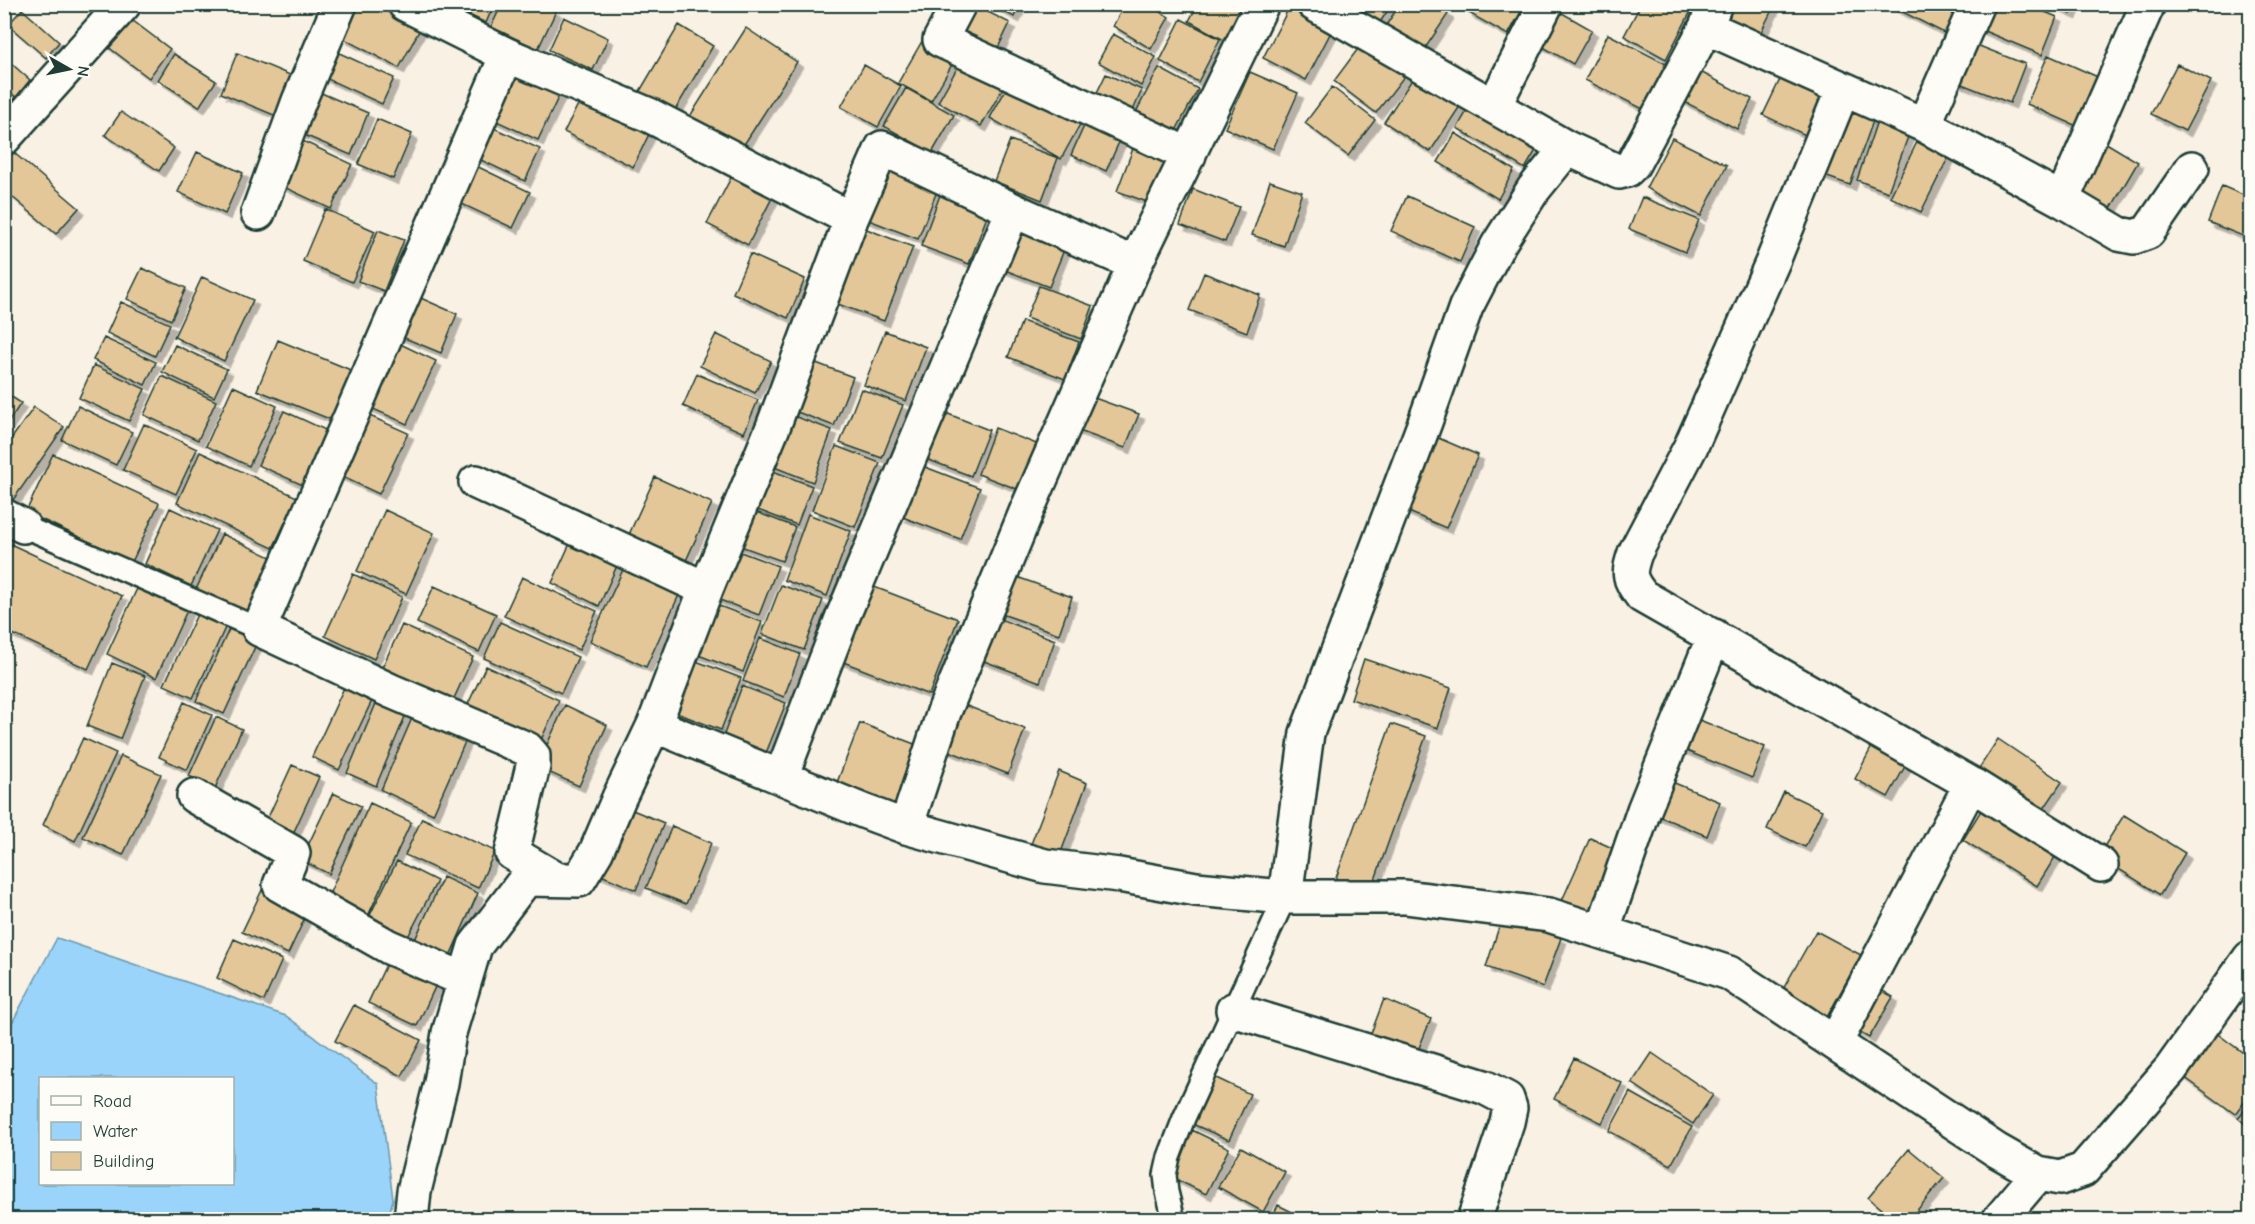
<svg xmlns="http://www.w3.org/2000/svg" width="2255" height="1224" font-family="'Comic Neue',sans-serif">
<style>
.water{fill:#9bd4fb;stroke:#6998ab;stroke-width:1.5;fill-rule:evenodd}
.building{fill:#e4c798;stroke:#1f3d34;stroke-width:1.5;filter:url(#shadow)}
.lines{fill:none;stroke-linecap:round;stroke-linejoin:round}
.lane-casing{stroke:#1f3d34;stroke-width:26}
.street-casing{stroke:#1f3d34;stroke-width:38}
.secondary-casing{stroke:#1f3d34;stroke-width:38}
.lane{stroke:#fdfcf7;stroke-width:21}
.street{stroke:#fdfcf7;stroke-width:33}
.secondary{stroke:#fdfcf7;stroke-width:33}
</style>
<defs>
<filter id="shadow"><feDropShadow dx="5.5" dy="5.5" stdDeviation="0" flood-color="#0004"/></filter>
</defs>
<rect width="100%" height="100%" fill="#f8f1e4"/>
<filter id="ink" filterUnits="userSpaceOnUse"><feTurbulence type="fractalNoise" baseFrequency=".0167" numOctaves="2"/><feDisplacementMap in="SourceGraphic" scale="12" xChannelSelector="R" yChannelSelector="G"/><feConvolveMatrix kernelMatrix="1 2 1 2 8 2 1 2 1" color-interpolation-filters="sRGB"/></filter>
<g filter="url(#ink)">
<path class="water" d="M57,938L286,1016L378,1084L393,1199L388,1219H5V1036ZM40,1078H232V1184H40Z"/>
<path class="building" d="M359,4H374L420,29L399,68L342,38Z
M446,4H494L486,23Z
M502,4H542L556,11L538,49L491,27Z
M972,4L1010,23L993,58L949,36Z
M990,4H1020L1014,17Z
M1125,4H1148L1169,17L1151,49L1113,26Z
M1198,4H1244L1224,40L1189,21Z
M1347,4H1392L1373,33Z
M1400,4H1435L1448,14L1416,62L1379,36Z
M1471,4H1525L1508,35L1467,12Z
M1641,4H1679L1691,11L1666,59L1624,36Z
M1719,4H1775L1760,34L1716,11Z
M1887,4H1963L1948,35Z
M1986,4H2026L2057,17L2042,55L1977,28Z
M2049,4H2075L2071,14Z
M1548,5L1592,30L1573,64L1529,39Z
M1290,6L1333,28L1306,80L1263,58Z
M22,9L59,42L46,58L8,25Z
M124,14L170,49L149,78L103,43Z
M564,17L608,38L593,70L549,50Z
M1181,19L1220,39L1198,82L1160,61Z
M679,25L713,46L671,117L637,96Z
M746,28L797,62L736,157L685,124Z
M1113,34L1156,57L1141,86L1098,62Z
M1608,34L1668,65L1645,110L1585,80Z
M925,36L958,54L931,101L898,83Z
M1366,38L1409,70L1376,113L1334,81Z
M1969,42L2025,64L2010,103L1954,81Z
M335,51L394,78L382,104L323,77Z
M237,53L297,78L281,118L221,93Z
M174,54L216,81L199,107L158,80Z
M965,54L1008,79L981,126L938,102Z
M2048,55L2100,78L2079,127L2027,104Z
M4,57L30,80L16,97L4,87Z
M2177,64L2211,81L2185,131L2151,114Z
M864,65L901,86L878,127L841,107Z
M517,66L563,87L538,140L492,119Z
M1689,66L1752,99L1737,129L1673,96Z
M1159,68L1198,89L1172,138L1133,118Z
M1419,69L1464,100L1430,152L1384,122Z
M1785,69L1836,93L1814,139L1763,115Z
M1250,72L1298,93L1273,149L1225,128Z
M1106,74L1142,90L1128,122L1091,105Z
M1013,77L1084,117L1061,159L990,118Z
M1332,87L1375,120L1348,156L1305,123Z
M906,88L954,115L932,153L884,126Z
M312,89L368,113L351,155L295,131Z
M584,93L652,128L633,167L564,132Z
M1843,97L1877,110L1850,185L1816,173Z
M1474,99L1542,140L1525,169L1457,128Z
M121,112L174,148L159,171L105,135Z
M1880,112L1913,123L1888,192L1857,180Z
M1089,115L1124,131L1106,171L1071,155Z
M377,119L412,134L393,179L358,164Z
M481,122L540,149L525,181L466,153Z
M1455,133L1514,170L1498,199L1438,162Z
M292,136L352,164L331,209L271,181Z
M1137,138L1178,154L1158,206L1117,191Z
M1672,138L1727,165L1701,216L1646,188Z
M1919,138L1950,154L1921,212L1890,197Z
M1010,140L1058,158L1042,200L994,181Z
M2103,141L2138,162L2107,215L2071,194Z
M13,152L79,208L56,234L4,190V162Z
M197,152L243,173L225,214L178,192Z
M884,160L941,181L918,239L861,217Z
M466,161L530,192L513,228L449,198Z
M735,170L776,190L748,245L707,224Z
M1270,181L1302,192L1284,246L1252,235Z
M2222,186L2250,198V239L2208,222Z
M943,187L991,206L969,264L921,246Z
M1193,189L1239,207L1225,242L1180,225Z
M1407,196L1475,227L1460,262L1391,231Z
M1642,197L1699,220L1685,252L1629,229Z
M325,209L375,231L352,282L303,261Z
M1015,220L1068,240L1049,287L997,267Z
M864,228L913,247L884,321L835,303Z
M378,230L404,240L384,291L358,281Z
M750,254L805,279L788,318L733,293Z
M142,268L186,288L171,320L127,299Z
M1204,273L1260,295L1247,332L1189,310Z
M202,277L253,300L224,361L174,337Z
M1039,286L1093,306L1081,339L1026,318Z
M407,292L457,314L441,353L390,332Z
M121,302L170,324L155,356L107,333Z
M1022,321L1079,342L1065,379L1008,357Z
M885,331L926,347L906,401L864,385Z
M716,334L771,361L755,393L700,366Z
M104,338L156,362L145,385L93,360Z
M278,340L353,371L332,420L257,390Z
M392,340L436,361L407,424L362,404Z
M175,345L227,369L214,397L162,372Z
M803,358L853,377L834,426L784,407Z
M94,365L145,389L129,421L79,398Z
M697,374L758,400L744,433L683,406Z
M162,376L216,401L198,440L144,415Z
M233,386L277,406L249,466L206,446Z
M861,389L903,405L882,458L840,443Z
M4,392L21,403L4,429Z
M1086,395L1139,414L1125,448L1074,429Z
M78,406L132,432L116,465L62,440Z
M34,407L64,427L13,500L4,494V449Z
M938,410L989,430L971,476L921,457Z
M284,411L330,432L305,486L258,465Z
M780,411L832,430L813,482L761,462Z
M361,412L408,433L379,494L332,472Z
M144,424L197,449L176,494L123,470Z
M995,428L1047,448L1030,494L978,474Z
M1429,434L1478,455L1446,528L1397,507Z
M836,446L880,463L855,527L812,510Z
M200,452L297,497L273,548L177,503Z
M53,454L159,503L132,562L26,512Z
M920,465L980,488L960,539L900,516Z
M760,466L812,486L797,525L745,505Z
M655,477L712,503L684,565L627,539Z
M170,508L217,530L191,586L145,564Z
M748,509L795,527L782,561L735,544Z
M385,510L434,533L406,594L357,571Z
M808,514L851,531L827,596L784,580Z
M222,534L273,558L245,618L194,594Z
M572,539L619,561L599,606L552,583Z
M4,541L122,596L88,669L4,630Z
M730,548L778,566L759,615L712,597Z
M628,559L684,584L646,667L590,641Z
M1006,573L1072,597L1059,634L993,611Z
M353,574L402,597L374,659L325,636Z
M522,577L597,611L579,650L504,616Z
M140,582L189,606L156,678L107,654Z
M861,582L958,619L929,695L833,658Z
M781,585L823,600L804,650L762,634Z
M434,586L496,614L479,652L417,623Z
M711,603L762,622L743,672L693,653Z
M201,606L229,619L193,698L164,685Z
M992,616L1055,640L1040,682L976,658Z
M500,622L578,657L561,693L484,658Z
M232,623L260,636L224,714L196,701Z
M402,625L473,657L450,707L379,674Z
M760,638L800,654L784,697L743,681Z
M688,658L741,678L721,730L669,710Z
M1364,659L1451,688L1438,728L1351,699Z
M112,663L145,676L120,739L87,726Z
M486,666L559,700L535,753L461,719Z
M348,679L376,692L339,770L312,757Z
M742,686L786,703L766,753L723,737Z
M380,694L409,707L376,786L347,773Z
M184,702L212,715L187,770L159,757Z
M957,702L1025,729L1008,774L939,747Z
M565,705L607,725L579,786L537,767Z
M416,709L469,733L433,814L381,790Z
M1690,716L1765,747L1752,778L1677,747Z
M216,717L242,729L215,788L189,776Z
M860,723L917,745L893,807L836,785Z
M1391,724L1426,736L1371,891L1336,878Z
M1879,733L1913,752L1888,797L1855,779Z
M83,738L116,753L75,841L43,825Z
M1998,739L2062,782L2039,816L1976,773Z
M121,756L161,774L123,855L83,837Z
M292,765L319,777L291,838L264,826Z
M1059,771L1087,783L1060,855L1031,844Z
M1665,779L1720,802L1707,836L1651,813Z
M1784,792L1822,810L1805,847L1767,829Z
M333,793L361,806L329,874L301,860Z
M370,803L411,822L368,916L327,899Z
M623,806L664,823L636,890L594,872Z
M1983,807L2057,854L2037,886L1963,840Z
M2124,815L2185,853L2160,895L2098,856Z
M422,818L495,851L478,888L405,855Z
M672,826L711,843L686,904L646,888Z
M1590,838L1619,851L1590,918L1560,905Z
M397,861L437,881L402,948L363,929Z
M443,877L478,893L449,958L414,942Z
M263,888L269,889L309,909L288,954L242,932Z
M1502,918L1561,938L1543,987L1486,967Z
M1816,931L1861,955L1827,1017L1782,991Z
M234,939L282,960L264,1001L217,978Z
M392,952L441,974L417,1026L368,1003Z
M1863,979L1893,997L1869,1038L1838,1020Z
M1384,999L1431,1019L1416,1055L1370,1036Z
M354,1005L421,1040L402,1076L335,1041Z
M2211,1029L2250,1058V1093L2235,1114L2180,1074Z
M1652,1053L1713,1095L1693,1124L1632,1083Z
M1574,1058L1622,1083L1602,1123L1554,1099Z
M1212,1076L1250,1094L1229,1140L1190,1123Z
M1630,1092L1692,1127L1671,1165L1609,1131Z
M2250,1103V1128L2238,1118Z
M1192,1130L1229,1148L1206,1194L1169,1176Z
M1241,1147L1285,1172L1263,1212L1218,1187Z
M1909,1149L1944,1178L1909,1220H1894L1868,1198Z
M1278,1205L1308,1220H1271Z"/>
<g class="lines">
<defs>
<path id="lane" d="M23,526L259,629
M1174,1220L1167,1192L1165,1175L1169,1157L1184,1118L1285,897"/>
<path id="street" d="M405,4L507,55L649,115L851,219L773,427L706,589L654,725
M959,4L940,40L1189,155
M1314,4L1567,148
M1706,27L1924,125L2062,200L2119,234L2134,237L2148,232L2192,168
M507,55L259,629L391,691L527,749L533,756V766L512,853L556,879
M1843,89L1773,261L1691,446L1635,553C1628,574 1628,578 1642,596L1971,784L2101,865
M1494,106L1546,4
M1924,125L1977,4
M2062,200L2148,4
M258,213L299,101L340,4
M851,219L882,148L1013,210L1135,264L1027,510L944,712L906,827
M1135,264L1262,4
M476,482L706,589
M4,516L23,526
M781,777L843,616L1013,210
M194,796L293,853L280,885L389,947L465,980
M1285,897H1405L1549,915L1729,973L1996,1150L2038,1174L2060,1178L2083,1170L2171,1069L2250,958
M1602,932L1644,810L1714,636
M1233,1010L1484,1087L1507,1099L1510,1108L1507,1122L1474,1220
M1835,1043L1971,784
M411,1220L414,1191L441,1083L449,1033L475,946L526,879L579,880L596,852L619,798L654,725L863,811L906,827L1045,866L1119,875L1196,889L1285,897L1307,733L1425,422L1466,307L1498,245L1533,190L1567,148L1619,172L1627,170L1633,164L1706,27L1715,4
M1999,1220L2038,1174"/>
<path id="secondary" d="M4,138L124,4"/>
</defs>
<use href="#lane" class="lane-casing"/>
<use href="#street" class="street-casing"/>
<use href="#secondary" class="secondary-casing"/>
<use href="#lane" class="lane"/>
<use href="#street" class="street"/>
<use href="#secondary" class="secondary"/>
</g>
</g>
<rect width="2255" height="1224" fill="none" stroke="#fdfcf7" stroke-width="24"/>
<rect x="12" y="12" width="2231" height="1200" fill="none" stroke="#1f3d34" stroke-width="2" filter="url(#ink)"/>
<rect x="39" y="1077" width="195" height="108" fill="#fdfcf7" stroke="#a4b0a9" stroke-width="1.5"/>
<rect x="51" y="1096" width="30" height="9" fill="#fdfcf7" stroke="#a4b0a9" stroke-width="1.5"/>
<text x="93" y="1107" font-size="18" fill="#1f3d34">Road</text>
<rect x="51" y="1122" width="30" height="18" fill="#9bd4fb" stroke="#a4b0a9" stroke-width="1.5"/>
<text x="93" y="1137" font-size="18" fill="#1f3d34">Water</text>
<rect x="51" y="1152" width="30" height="18" fill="#e4c798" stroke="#a4b0a9" stroke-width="1.5"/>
<text x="93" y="1167" font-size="18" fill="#1f3d34">Building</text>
<g transform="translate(69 69) rotate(99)" stroke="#fdfcf7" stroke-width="4.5" paint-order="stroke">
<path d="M0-4.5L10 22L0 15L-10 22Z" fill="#1f3d34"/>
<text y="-9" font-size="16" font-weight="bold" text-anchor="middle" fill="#1f3d34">N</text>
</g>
</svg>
